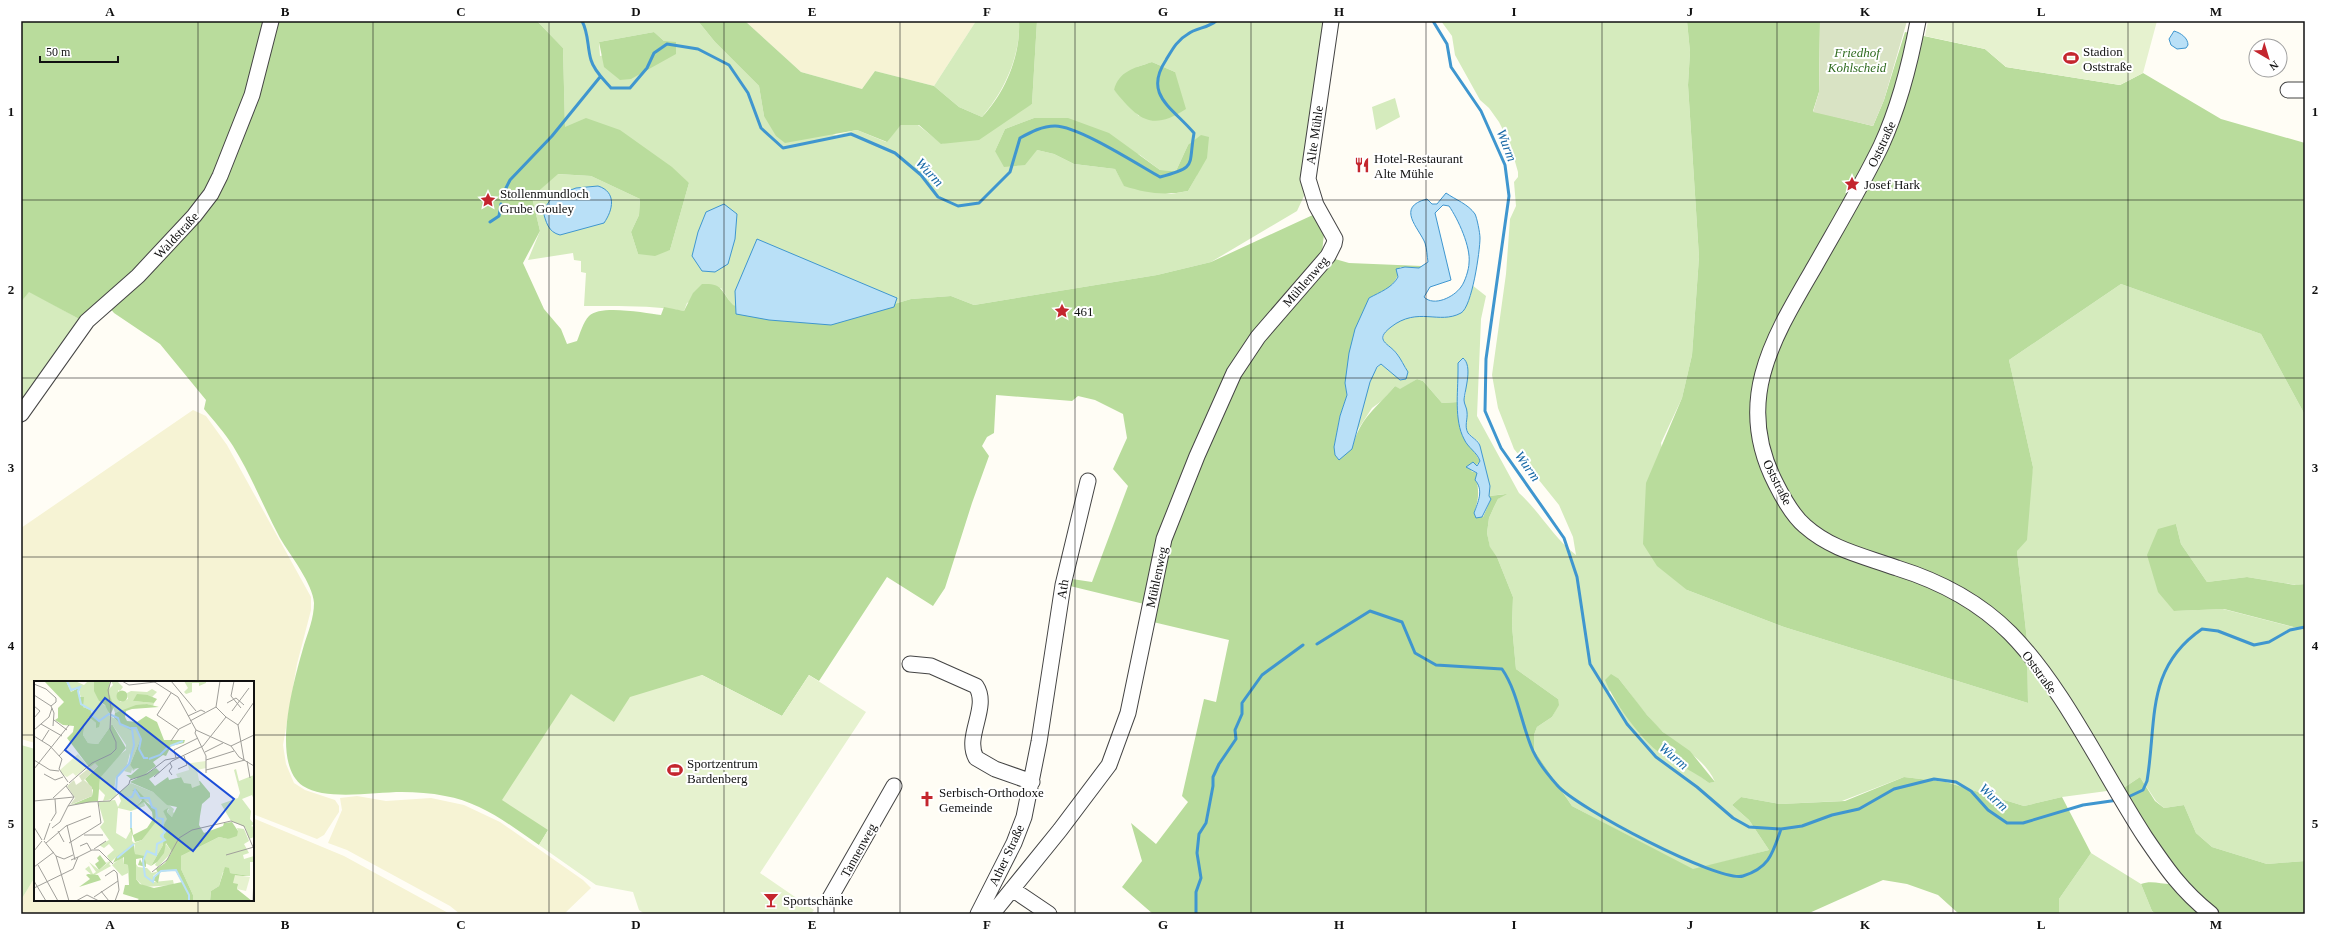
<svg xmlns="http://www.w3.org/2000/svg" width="2326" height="935" font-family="'Times New Roman',serif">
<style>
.farmland{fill:#f6f3d4}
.green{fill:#d5ebbd;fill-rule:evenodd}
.forest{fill:#b9dc9c}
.cemetery{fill:#d9e3c4}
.pitch{fill:#e6f2cf}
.water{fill:#b9e0f7;stroke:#3f96cf;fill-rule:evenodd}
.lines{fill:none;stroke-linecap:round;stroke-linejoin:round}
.stream{stroke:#3f96cf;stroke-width:3}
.minor-casing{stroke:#444;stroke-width:17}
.minor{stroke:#fff;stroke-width:15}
.grid{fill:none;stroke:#111;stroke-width:1;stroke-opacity:0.55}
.labels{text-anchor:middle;stroke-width:4;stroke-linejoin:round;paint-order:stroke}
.poi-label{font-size:13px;fill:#111;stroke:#fff;text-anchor:start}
.park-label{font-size:13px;font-style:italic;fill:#2f6b1f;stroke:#fff}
.street-label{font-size:13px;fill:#111;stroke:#fff}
.water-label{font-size:14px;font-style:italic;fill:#1768a6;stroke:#fff}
.inset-river{fill:none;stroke:#b9e0f7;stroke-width:2}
.inset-road{fill:none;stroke:#a09f9a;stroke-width:1}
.view{fill:#1d4ed8;fill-opacity:0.15;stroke:#1d4ed8;stroke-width:2}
.inset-edge{fill:none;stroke:#111;stroke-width:2}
.neatline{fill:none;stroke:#111;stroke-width:1.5}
.grid-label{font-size:13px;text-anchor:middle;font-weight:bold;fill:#111}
</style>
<rect width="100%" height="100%" fill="#fffdf5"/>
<path class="farmland" d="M745,21H976L934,86L875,71L862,89L801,72Z
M193,410L206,416L227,445L311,597V610L297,664L283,745L286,764L294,783L305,790L335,800L339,806V812L335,818L324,835L317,839L253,814V682H35V743L21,739V528Z
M357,796L386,801L431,798L464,805L500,822L583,880L591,888L564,914H460L450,906L347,850L328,843L342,810L340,798Z
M253,818L344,856L450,914H21V900L35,877V900H253Z"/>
<path class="green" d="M537,21H698L715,42L759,86L764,116L836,135L857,130L886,142L901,125H918L942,144L1032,104L1037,21H1340L1302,177L1304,196L1297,211L1211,262L1157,275L974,305L951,296L911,299L854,316L787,319L732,305L721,288L687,303L684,311C650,305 618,306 584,306L586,273L581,272V261L574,260L573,253L528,260L540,231L532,197L557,174L591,176L640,199L639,215L631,232L638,254L670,250L689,183L565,127L563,48ZM654,32L664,41L600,56L599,42ZM1152,62L1175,72L1139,116L1114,90L1137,67ZM1034,118L1140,155L1160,170L1176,171L1188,145L1197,175L1188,191L1171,194L1124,185L1115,169L1074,164L1054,154L1037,150L995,151L1005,129Z
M976,21H1019C1021,55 1004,92 982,117L959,107L934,86Z
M1441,21H1687L1690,52L1688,85L1699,257L1692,355L1682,398L1661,443L1687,590L1784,627L2028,703L2027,640L2017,551L2033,467L2009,360L2121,284L2261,334L2305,415V584L2296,585L2247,577L2207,582L2181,544L2176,524L2174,611L2223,609L2305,630V861L2267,864L2212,847L2196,833L2184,805L2164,808L2156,801L2140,777L2122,789L2062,797L2024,806L1946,782L1904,777L1842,801L1780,804L1741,797L1732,805L1749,820L1769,850L1693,870L1572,806L1534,750V735L1537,727L1552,717L1558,705V699L1516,669L1512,626L1513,597L1497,557L1490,548L1487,533L1489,518L1494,507L1498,499L1505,494L1489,496L1490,486L1479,442L1469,434L1466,428L1467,413L1464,400L1466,393L1458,363V402L1442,403L1423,381L1417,379L1400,390L1395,386L1383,400L1372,408L1357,431C1361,415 1368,374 1381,364L1400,380L1406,379L1408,372L1397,353L1385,344L1383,339L1385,332L1403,318H1412L1417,315L1442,317L1461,313L1472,285L1486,296L1481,319L1477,416L1519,493C1540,512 1553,537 1576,555L1573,537L1559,505L1514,449L1498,408L1492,375L1506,274L1510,219L1516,206L1514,182L1518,177V172L1510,144L1499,122L1489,108L1480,100L1455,55L1452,36ZM1619,679C1633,697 1646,716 1662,731C1680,748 1705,758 1715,782L1709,783L1693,771L1675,763L1622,710L1609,692Z
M1395,98L1400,117L1376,130L1372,107Z
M29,291L81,320L21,408V302Z
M21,745L35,749V877L21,900Z
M2091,853L2141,884L2152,911L2156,914H2059V899Z"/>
<path class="forest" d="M21,21H537L563,48L565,127L586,118L620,130L672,167L689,183L670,250L655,256L638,254L631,232L639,215L640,199L591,176L558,174L532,197L540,231L523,263L544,309L561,329L567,344L577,341C580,334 583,322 589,316C600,304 646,313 661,315L664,307L684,311L693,293L702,284C723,283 720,290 733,305L787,319L854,316L911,299L951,296L974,305L1157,275L1211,262L1315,214L1324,234L1322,252L1265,320L1191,458L1163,522L1144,604L1070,586L1072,579L1092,582L1128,486L1113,469L1127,438L1123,414L1095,400L1078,396L1072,401L996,395L994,433L987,437L982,446L989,456L972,503L945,588L933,606L887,577L819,681L809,675L782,716L702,675L614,722L539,845C510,825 481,802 445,796C431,793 416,792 402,792C374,792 326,801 303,786C269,763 295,677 304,645C308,632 314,618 314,603C313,584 290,555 280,538C264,508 251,475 233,446C225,433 214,421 204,409L206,400L160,344L114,313L104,301L81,320L29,292L21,302Z
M698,21H745L801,72L862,89L875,71L934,86L959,107L982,117C1005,93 1021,55 1019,21H1037L1032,104L979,140L941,144L919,125H901L887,142L857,130L785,143L776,136L764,116L759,86L715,42Z
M1687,21H1820L1819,92L1813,111L1873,126L1884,100L1905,32L1985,49L2006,67L2120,85L2143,73L2221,119L2305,143V415L2261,334L2121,284L2009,360L2033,467L2027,540L2017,551L2027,640L2028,703L1784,627L1687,590L1657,566L1643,544L1646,483L1682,398L1692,355L1699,257L1688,85L1690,52Z
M654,32L664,41L676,42V54L631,79L620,80L604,67L599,42Z
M1152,62L1175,72L1186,109C1151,132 1138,119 1114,90C1119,71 1134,68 1152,62Z
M1034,118H1068L1109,133L1160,170L1176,171L1188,145L1201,135L1209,137L1207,158L1188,191C1164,196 1146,193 1124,186L1115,169L1074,164L1054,154L1037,150L1025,165L1004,167L995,151L1005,129Z
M1335,259L1349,263L1422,266L1419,268L1400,267C1397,286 1385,290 1369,298L1345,383L1347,395L1340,416L1334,447L1352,449C1360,417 1375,410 1395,386L1400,389L1417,379L1423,381L1442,403L1458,402L1460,429L1480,461L1471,471L1477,473C1477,492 1481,492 1474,513L1483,517L1491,499L1489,496L1507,494L1498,499L1494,507L1489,518L1487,533L1490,547L1497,557L1513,597L1512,626L1516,669L1558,699L1559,705L1552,717L1537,727L1534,735V750L1572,806L1693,869L1769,850L1749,820L1732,805L1741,797L1780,804L1845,801L1904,777L1946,782L2024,806L2062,797L2091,853L2059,899V914H1959L1938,895L1907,884L1883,880L1807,914H1153L1122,887L1142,861L1131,823L1156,844L1188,802L1182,796L1204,699L1216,702L1229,640L1153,622L1168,539L1240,372L1276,323Z
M2176,524L2181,544L2207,582L2247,577L2295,585L2305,584V630L2224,609L2174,611L2158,592L2147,555L2158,529Z
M1611,674L1619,679L1647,715L1663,732L1690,751L1715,782L1709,783C1692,770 1673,763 1656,750C1639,736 1613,701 1605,680Z
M2140,777L2155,801L2164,808L2184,805L2196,833L2212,847L2267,864L2305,861V914H2156L2152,911L2141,884C2154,879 2166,887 2179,883L2122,789Z"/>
<path class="cemetery" d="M1820,21H1907L1884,100L1873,126L1813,112L1819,92Z"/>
<path class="pitch" d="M1928,21H2157L2143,73L2120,85L2006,67L1985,49L1925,36Z
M702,675L782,716L809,675L866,712L760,873L814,910L811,914H645L639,910L633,892L596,885L539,845L548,830L502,800L571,694L614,722L630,697Z"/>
<path class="water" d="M2174,31C2181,33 2188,38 2188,45L2186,48L2177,49L2171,45L2169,39Z
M598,186C617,192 613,210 604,223L560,235C548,232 546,222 543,211L552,197L576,188Z
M1446,193C1456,200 1468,204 1475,214C1477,218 1480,233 1480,238C1480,251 1472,307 1461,313C1439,325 1418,306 1391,327C1373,341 1389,343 1397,354C1401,359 1404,366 1408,372L1406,379L1400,380L1381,364L1377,367L1370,382L1352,449L1339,460L1335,455L1334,447L1340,416L1347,395L1345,383L1349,353L1355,329L1369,298C1380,292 1392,288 1398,277L1396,269L1405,267L1419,268L1428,262C1427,256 1427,249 1425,243C1419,228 1395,207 1427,199L1432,204H1437ZM1443,205L1449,206C1458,219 1471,247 1469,263C1469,269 1465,282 1461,287C1454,297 1434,307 1424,297L1430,287L1451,280L1435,213Z
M724,204L737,214L735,239L728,264L715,272L702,271L692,256L698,232L706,212Z
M757,239L897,298L894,307L831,325L769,320L736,314L735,291Z
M1463,358C1473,366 1465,389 1464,400C1464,404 1467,408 1467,412C1468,419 1464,426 1468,433C1472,438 1478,440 1480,446L1490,486L1489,496L1491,499L1482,517L1476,518L1474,513C1478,502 1484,490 1475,480L1477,473L1466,467L1473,462L1477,466L1480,461C1477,452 1468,448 1464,439C1454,420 1458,392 1458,371V363Z"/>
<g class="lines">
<path class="stream" d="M582,21C589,34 587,47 591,60C594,71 604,80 611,88H630L647,68L654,53L667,44L698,49L729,65L748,93L761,128L783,148L851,134L895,153L921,175L938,197L958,206L979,203L1010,172L1020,138C1031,132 1042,126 1055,126C1078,126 1137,164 1160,177C1198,167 1188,166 1194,133C1172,107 1143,95 1166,60C1172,50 1177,40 1188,34C1196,28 1208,28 1216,21
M1433,21L1447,44L1451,67L1481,111L1505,165L1509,196L1486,359L1485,411L1501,448L1564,538L1577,577L1590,664L1627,724L1656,757L1697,787L1733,818L1749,827L1781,829L1802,826L1832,815L1859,809L1894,789L1934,779L1956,782L1971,791L1988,810L2007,823H2023L2083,805L2118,800
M504,192L510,180L552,136L600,77
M490,222L499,216L501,204
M1317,644L1370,611L1402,622L1415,653L1436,665L1502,669C1518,692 1521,724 1533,751C1538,762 1549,776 1557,785C1575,807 1719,883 1743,876C1770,868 1773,852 1781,829
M2126,798L2143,790L2147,781C2157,721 2145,668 2202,629L2218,631L2254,645L2269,642L2290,630L2305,627
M1196,914V892L1201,878L1197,853L1199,834L1206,823L1213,786V777L1219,764L1236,739L1235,730L1242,714V703L1262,675L1303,645"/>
<defs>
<path id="minor" d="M1918,21C1910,64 1899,107 1881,146C1861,187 1837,227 1815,266C1773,338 1733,401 1776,484C1783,498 1793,516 1805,526C1832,550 1864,556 1897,568C1939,581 1978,601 2010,633C2064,688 2102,771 2145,837C2166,868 2181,890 2211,914
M2288,90H2305
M21,414L87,321L138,276L194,216L211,194L220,176L252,95L271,21
M910,664L931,666L976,686C990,707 964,736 976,758L995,769L1032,782
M1012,889L1049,914
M826,914V905L894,786
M978,914L1014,843L1024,817L1039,742L1063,585L1088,481
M992,914L1060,830L1109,765L1128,713L1164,539L1197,456L1234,373L1258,337L1328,256L1334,244L1335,239L1316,205L1308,179L1331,21"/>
</defs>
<use href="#minor" class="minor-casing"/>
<use href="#minor" class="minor"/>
</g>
<path class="grid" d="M198,21V682M373,21V914M549,21V914M724,21V914M900,21V914M1075,21V914M1251,21V914M1426,21V914M1602,21V914M1777,21V914M1953,21V914M2128,21V914M21,200H2305M21,378H2305M21,557H2305M21,735H35M253,735H2305M198,900V914"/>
<defs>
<symbol id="stadium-bare" viewBox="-9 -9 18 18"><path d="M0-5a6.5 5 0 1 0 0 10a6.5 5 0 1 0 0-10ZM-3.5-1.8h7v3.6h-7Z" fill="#c4262e" stroke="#fff" stroke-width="2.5" paint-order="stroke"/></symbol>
<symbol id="restaurant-bare" viewBox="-9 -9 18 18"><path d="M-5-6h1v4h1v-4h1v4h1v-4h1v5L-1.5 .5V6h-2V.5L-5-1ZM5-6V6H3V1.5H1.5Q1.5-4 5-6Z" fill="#c4262e" stroke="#fff" stroke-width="2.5" paint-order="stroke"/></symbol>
<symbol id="sight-bare" viewBox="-9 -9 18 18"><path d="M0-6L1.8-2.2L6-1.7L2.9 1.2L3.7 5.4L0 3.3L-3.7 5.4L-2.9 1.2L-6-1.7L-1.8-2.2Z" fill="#c4262e" stroke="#fff" stroke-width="2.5" paint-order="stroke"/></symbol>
<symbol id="church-bare" viewBox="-9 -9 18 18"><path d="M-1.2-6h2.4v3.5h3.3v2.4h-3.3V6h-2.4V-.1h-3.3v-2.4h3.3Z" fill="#c4262e" stroke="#fff" stroke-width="2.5" paint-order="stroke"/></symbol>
<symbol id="bar-bare" viewBox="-9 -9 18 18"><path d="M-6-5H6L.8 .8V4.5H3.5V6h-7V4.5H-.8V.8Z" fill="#c4262e" stroke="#fff" stroke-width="2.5" paint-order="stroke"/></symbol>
</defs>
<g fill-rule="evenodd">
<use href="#stadium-bare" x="2060" y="47" width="22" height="22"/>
<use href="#restaurant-bare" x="1351" y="154" width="22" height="22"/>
<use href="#sight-bare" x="1841" y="173" width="22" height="22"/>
<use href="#sight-bare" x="477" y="189" width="22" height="22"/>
<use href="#sight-bare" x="1051" y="300" width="22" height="22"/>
<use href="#stadium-bare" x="664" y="759" width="22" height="22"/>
<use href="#church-bare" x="916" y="788" width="22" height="22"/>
<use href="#bar-bare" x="760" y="889" width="22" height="22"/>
</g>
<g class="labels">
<g class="poi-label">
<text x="2083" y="56">Stadion<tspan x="2083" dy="15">Oststraße</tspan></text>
<text x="1374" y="163">Hotel-Restaurant<tspan x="1374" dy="15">Alte Mühle</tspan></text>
<text x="1864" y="189">Josef Hark</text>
<text x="500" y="198">Stollenmundloch<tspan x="500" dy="15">Grube Gouley</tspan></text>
<text x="1074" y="316">461</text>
<text x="687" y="768">Sportzentrum<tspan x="687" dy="15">Bardenberg</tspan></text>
<text x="939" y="797">Serbisch-Orthodoxe<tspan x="939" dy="15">Gemeinde</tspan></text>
<text x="783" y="905">Sportschänke</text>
</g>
<g class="park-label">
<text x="1857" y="57">Friedhof<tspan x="1857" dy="15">Kohlscheid</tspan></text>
</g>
<g class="street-label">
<text transform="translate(1314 135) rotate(-82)" y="5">Alte Mühle</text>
<text transform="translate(1881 144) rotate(-65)" y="5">Oststraße</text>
<text transform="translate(176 235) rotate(-47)" y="5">Waldstraße</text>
<text transform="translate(1305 281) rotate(-49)" y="5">Mühlenweg</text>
<text transform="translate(1778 482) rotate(63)" y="5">Oststraße</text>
<text transform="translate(1156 577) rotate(-78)" y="5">Mühlenweg</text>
<text transform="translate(1062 589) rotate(-81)" y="5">Ath</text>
<text transform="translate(2040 672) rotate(54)" y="5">Oststraße</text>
<text transform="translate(858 850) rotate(-61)" y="5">Tannenweg</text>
<text transform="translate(1006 855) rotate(-65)" y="5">Ather Straße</text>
</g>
<g class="water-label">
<text transform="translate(1507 145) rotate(69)" y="5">Wurm</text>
<text transform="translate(930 172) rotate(47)" y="5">Wurm</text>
<text transform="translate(1528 466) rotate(55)" y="5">Wurm</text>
<text transform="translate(1674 756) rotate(40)" y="5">Wurm</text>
<text transform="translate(1994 797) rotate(42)" y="5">Wurm</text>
</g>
</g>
<g transform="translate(34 681)">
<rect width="220" height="220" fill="#fffdf5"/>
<path d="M32,0H41L50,4L54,0H60L65,20L74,27L75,34L98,50V46L103,48L107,57L96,84L99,88L103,87L99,90L98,88L97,92L90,90L96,83V72L93,84L82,96L80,109L83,113L79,118L69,120L71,114L65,108L66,97L81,77L92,69V64L78,43L64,63L54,62L49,54L51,42L55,36L62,42L63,47V40L57,29L49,26L45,9L42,7L37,11ZM77,0H83L89,6L86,10L84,9L86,21L94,18L93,12L97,10L113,11L118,8L123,11L118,16L114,14L99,20L120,22L119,25L113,23L81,32L74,9L79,4ZM150,0H172V2L165,5V2H158V11L152,13L150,11L154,7ZM202,88L205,100L220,94V119L218,114L208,118L217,130L216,138L220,143L217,145L220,146V156L215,158L211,146L197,140L187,123L204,117L206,112L200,89ZM97,102L119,111L140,128L139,131L141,133L138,136L133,131L135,128L129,130L134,138L130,143L129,164L117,185L109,181L110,177L101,173V163L82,176L75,183L77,185L59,195L51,188L55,185L59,193L62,191L55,181L65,189L76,180L73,175L80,169L75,163L70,167L65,164L75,159L66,146L70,141L64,121L81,119L84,126L87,120L84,112ZM107,119L114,121L118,125L122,139L108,159L100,162L98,160V147L92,158L82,152L84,127L97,130L111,125L110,121L104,124ZM203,147L210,148L215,160L210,163L215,172L209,174L210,178L220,175V181H216V195L189,191L185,205L177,210L176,220H159V214L147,188V175L185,156L194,158L204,150ZM132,163L138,171L124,186L121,184ZM89,175L90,183L94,184V192L88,195L78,184ZM102,183L104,186L113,187L118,192L125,190L119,195L120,201L139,199L140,204L110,206L102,198Z" fill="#d5ebbd" fill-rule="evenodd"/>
<path d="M32,0L37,11L46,6L44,10L46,16H50L49,26L57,29L58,33L66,42L65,46L62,47V42L55,36L51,42L49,54L54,62L64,63L78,43L92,67L66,97L64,120L37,124L58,115L59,109L51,98L64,85L55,86L33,57L39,51L40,45L29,44L21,39L24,37V27L30,21L11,1ZM60,0H76L75,12L80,26L76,34L71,24L65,20L60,10ZM82.5 15a5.5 5.5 0 1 1 11 0a5.5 5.5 0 1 1-11 0ZM103,13L114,14L123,18L120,22L99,20ZM113,23L125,26L98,28L92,30L91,36L93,40L103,41L112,35L123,41L130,59H151L150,62L137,65L132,75L129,74L119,81L122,85L107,96L97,98L92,94H97L105,87L99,88L96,84L107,57L103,48L98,46V50L88,44L80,37L81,32L102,24ZM122,87L126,91L115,98L121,105L134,96L135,99L147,96L166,100L176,112V116L168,123L166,135L165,144L170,152L189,145L190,142L198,141L204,150L203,155L194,158L185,156L147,175V188L159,214V220H102L105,218L89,213L91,204H95L94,184L90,183V176L79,182L82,176L100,163L101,173L110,175L112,182V186L104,184L106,178L108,182V177L102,178V198L106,203L120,207L148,201L141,189L126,191L124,202L119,199L124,192L122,188L131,182L138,171L132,162L130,172L123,181L117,185L129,164L130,143L133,138L129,130L134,127L133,131L138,136L143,126L133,124L119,111L96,101ZM102,108L111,117L110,119L122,129L121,142L108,159L101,161L96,147L97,140L99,154L113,147L119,138L118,131L110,121L102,126L108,119L103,110H98ZM66,174L72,182L76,179L65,189L61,183L65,180L63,177ZM191,186L195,187L196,192L216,195H207L203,208L218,220H176L177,210L185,205ZM54,193L64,194L67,199L45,206L56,198L52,194Z" fill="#b9dc9c"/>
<path d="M61,82L64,85L50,99L58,106V115L36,124L41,117L33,105L40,99L42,104L48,100L45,95Z" fill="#d9e3c4"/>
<path d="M44,73L54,85L42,95L39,92L33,96L29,94L26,89ZM172,80V87L163,89L166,104L158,107L157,103L150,102L147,96L144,97L142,93L155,89L154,84L157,82ZM201,194L216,196L212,210L203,208L204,203L199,202Z" fill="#e6f2cf"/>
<path class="inset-river" d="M33,0L37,9L46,6L44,10L47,23L59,30V35L65,40L75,33L84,37L86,43L98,48L100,64L95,83L83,96L82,110L91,117L98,116L101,109L106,117H115L118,126L122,128L123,137L129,138L128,147L131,151L127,155L131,159L123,163L122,174L113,170L109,180L111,195L119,201L120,196L127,190L142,189L155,214V220M97,47H102L107,58L105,68L110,77H114M136,65L149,60M115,78L126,74L134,66M97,147V131M83,177L100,163"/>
<path class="inset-road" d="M88,0L95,4L121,1M119,0L144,16L162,49L197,65L205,76L220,85M137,0L162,30M200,0L197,15L207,27M0,3L12,8L22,17V21L17,25M137,12L123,34L145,49M0,14L17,25L20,32L19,45M193,22L202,17L210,24M0,25L6,30L0,37M182,26L186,0M198,30L215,7M154,35L167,29L171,31M20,39L33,49M156,40L182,26L192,36L204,44M7,43L28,55M0,49L15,36L18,27M162,49L161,52L172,75V92M0,55L16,65L28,78L25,88L34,101M8,60L15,49M137,60L145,48L157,42M197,65L220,54M171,71L189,62M25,75L35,64M142,77L140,69L164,57M0,79L16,89L25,90M172,79L200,70M210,79L204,44L220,21M213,80L216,97M136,82L138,86L135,90L138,94M0,88L35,44M144,88L153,84L150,75M172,89L211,79M10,93L21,99L29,96M120,96L138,80L169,65L192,36M35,102L58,82L77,73L82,68V61L76,48L77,27L74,9L77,0M32,105L40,116M40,116L34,125L55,121L76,120L95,103L96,99L113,93L131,79L147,76M19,117L34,103M0,120L40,116M17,140L22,132L21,118M33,144L41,179M0,146L8,159M18,147L26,141L34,125M24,150L30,161M50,154H69M10,159L16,142M10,160L22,175L35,220M12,162L32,145L57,135M35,162L67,142L64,121M46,165L53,162L57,169M60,168L72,160M0,170L8,160M192,174L220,166M22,175L30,178L39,174M44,176L58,169H65L79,183M4,184L24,220M0,186L20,171M118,191L133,179L145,157L158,149L197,140L210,145L219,166M71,195L80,189L83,192L85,209L81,220M0,200L12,220M0,207L39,188L44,176L37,179M67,210L75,220M60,216L84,200M42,220L53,214L65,220M219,220L220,194"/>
<path class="view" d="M71,17L200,118L159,170L31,69Z"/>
<rect width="220" height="220" class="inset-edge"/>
</g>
<rect width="2326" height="935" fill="none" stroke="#ffffff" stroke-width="44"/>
<g transform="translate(2268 58) rotate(142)"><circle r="19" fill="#ffffff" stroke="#a0a0a0"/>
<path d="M0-3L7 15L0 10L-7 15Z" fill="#c4262e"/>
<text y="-6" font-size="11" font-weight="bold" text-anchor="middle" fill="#111111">N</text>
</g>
<path d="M40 56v6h78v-6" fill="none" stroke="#111111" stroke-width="2"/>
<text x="46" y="56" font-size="12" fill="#111111" stroke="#ffffff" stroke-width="3" paint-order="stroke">50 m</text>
<rect x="22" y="22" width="2282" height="891" class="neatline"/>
<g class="grid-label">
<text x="110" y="16">A</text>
<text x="285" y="16">B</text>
<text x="461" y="16">C</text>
<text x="636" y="16">D</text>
<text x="812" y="16">E</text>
<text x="987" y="16">F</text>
<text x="1163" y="16">G</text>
<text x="1339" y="16">H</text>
<text x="1514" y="16">I</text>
<text x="1690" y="16">J</text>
<text x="1865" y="16">K</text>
<text x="2041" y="16">L</text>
<text x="2216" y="16">M</text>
<text x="11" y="116">1</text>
<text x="2315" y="116">1</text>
<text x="11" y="294">2</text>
<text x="2315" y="294">2</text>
<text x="11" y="472">3</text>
<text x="2315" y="472">3</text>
<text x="11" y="650">4</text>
<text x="2315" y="650">4</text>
<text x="11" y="828">5</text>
<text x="2315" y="828">5</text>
<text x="110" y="929">A</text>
<text x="285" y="929">B</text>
<text x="461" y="929">C</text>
<text x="636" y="929">D</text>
<text x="812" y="929">E</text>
<text x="987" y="929">F</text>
<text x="1163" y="929">G</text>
<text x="1339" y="929">H</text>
<text x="1514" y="929">I</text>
<text x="1690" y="929">J</text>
<text x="1865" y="929">K</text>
<text x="2041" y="929">L</text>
<text x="2216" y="929">M</text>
</g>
</svg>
